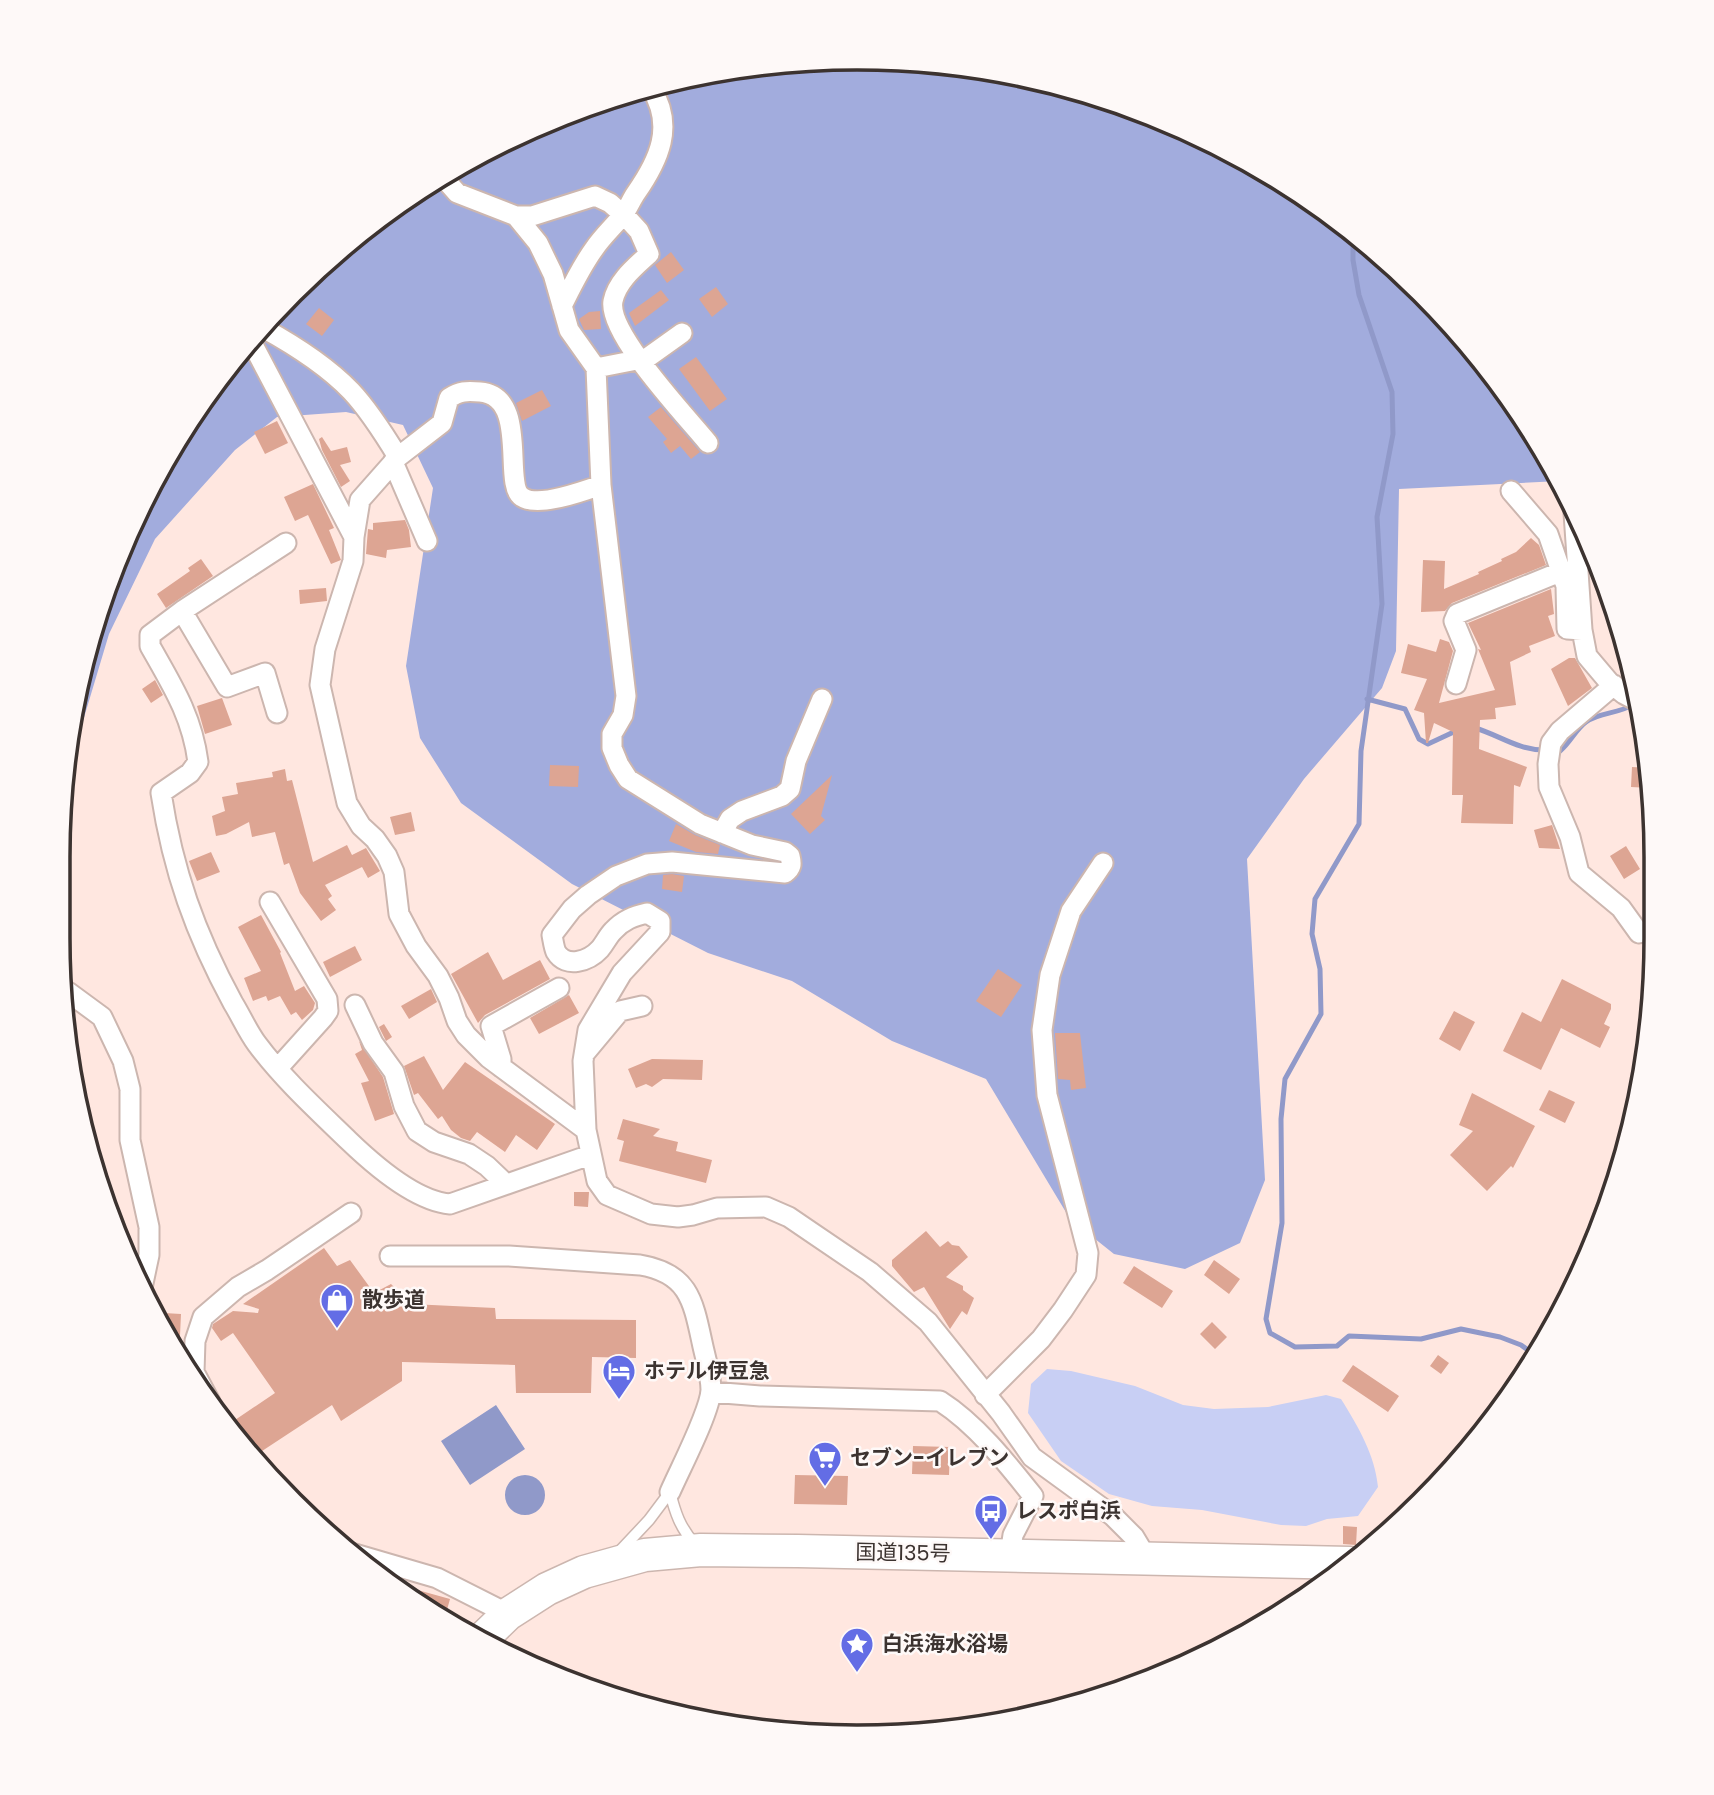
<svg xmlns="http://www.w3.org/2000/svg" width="1714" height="1795" font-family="Poppins,'Noto Sans JP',sans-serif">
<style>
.green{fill:#c8cff4}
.forest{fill:#a2acdd}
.water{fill:#9099c9}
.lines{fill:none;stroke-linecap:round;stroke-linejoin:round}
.stream{stroke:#9099c9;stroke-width:5}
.building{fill:#dda593}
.service-casing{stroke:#ccb6af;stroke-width:13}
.minor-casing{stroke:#ccb6af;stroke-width:23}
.trunk-casing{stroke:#ccb6af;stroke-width:35}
.service{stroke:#fff;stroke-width:10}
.minor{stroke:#fff;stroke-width:19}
.trunk{stroke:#fff;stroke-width:32}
.labels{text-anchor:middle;stroke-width:5;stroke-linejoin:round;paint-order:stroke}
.poi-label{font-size:21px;font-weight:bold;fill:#3c3330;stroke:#fef9f8;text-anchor:start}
.street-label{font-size:21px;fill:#3c3330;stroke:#fef9f8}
.rim{fill:none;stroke:#3c3330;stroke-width:3.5}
</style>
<rect width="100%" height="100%" fill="#ffe7e0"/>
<path class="green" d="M1047,1369L1071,1371L1135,1386L1183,1405L1214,1409L1268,1407L1326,1395L1341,1399C1358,1426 1375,1455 1378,1487L1358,1516L1327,1519L1306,1526L1281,1525L1202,1510L1152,1506L1109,1494L1061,1461L1028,1413L1031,1384Z"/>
<path class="forest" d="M910,59L1064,85L1211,140L1344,223L1458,330L1549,458L1560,481L1399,489L1396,651L1382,688L1304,779L1247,859L1265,1180L1240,1243L1185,1269L1114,1254L1070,1219L986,1079L892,1041L792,981L708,953L572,884L461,803L420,738L406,666L433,488L403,425L346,412L277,417L235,450L155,539L109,634L62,791L85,650L140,503L223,370L330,256L458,165L600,100L753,65Z"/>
<path class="water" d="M496,1405L525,1449L470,1485L441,1441Z
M505 1495a20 20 0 1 1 40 0a20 20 0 1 1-40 0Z"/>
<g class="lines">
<path class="stream" d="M1353,232V260L1359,295L1392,392L1393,434L1377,517L1382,604L1361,751L1359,824L1315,899L1312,934L1320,969L1321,1014L1285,1079L1281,1119L1282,1223L1266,1319L1270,1333L1295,1347L1337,1346L1349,1336L1421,1339L1461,1329L1500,1337L1521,1345L1536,1356
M1367,699L1405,709L1419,739L1428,744L1458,730
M1475,728C1499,735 1518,750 1544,750
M1554,751H1560C1570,743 1576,729 1586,722C1600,712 1618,714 1632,705"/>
</g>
<path class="building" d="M671,252L684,270L667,283L655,265Z
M716,287L728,304L712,317L699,299Z
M661,290L669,300L635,326L629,313Z
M319,308L334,320L322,336L306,324Z
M600,311L601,329L584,330L579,319L589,312Z
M696,357L727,399L710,411L679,369Z
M542,390L551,406L522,421L516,403Z
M661,407L700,452L691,459L680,446L671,453L663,442L667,439L648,417Z
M277,421L288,443L265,454L254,432Z
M322,437L331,451L347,447L351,462L340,465L350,481L341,487L322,450L319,439Z
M313,484L334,528L329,530L341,560L331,564L308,515L295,521L284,497Z
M405,520L409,530L411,547L387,550L386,558L366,554L368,529L373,530V523Z
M1531,538L1539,545L1546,565L1452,603L1445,611L1421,612L1423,560L1445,561L1444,589L1479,574L1478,572L1502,561L1501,559L1516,552Z
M201,559L213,576L166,608L157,594L190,571L188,568Z
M326,588L327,601L300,604L299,590Z
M1551,589L1554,614L1548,616L1555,636L1529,646L1531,652L1510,662L1516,705L1495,708L1496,719L1480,720L1479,749L1527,767L1520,787L1514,785L1513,824L1461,823L1463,795H1452L1453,732L1434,723L1428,743H1426L1424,713L1414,710L1427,679L1401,673L1408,644L1436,652L1440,639L1449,642L1453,651L1439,703L1495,690L1478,649L1481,650L1468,623Z
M1569,658H1575L1592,688L1568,706L1551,669Z
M155,680L163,695L151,703L142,689Z
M222,698L232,725L205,734L197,706Z
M550,765L579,766L578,787L549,786Z
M1632,767L1650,768L1651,788L1631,787Z
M285,769L287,781L292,780L313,862L347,845L352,855L366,848L380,871L368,878L362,867L325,885L332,896L328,899L336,910L321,921L300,893L289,863L284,865L275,832L252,837L249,822L226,834L216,836L212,816L225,811L222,797L238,794L236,783L273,777L272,772Z
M832,775L821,816L825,820L810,834L791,814Z
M411,812L415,831L395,835L390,817Z
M676,824L695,835L720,845L718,854L696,852L669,841Z
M1552,825L1560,849L1539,848L1534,830Z
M1626,846L1640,869L1624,879L1610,856Z
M211,852L220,872L197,881L189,861Z
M672,874L684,876L682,892L662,889L663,875Z
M261,915L281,952L280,953L295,991L304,986L315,1003L313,1010L302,1020L296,1012L291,1015L280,996L268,1001L266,996L253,1001L244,978L261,971L238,927Z
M355,946L362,960L330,977L323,962Z
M488,952L503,980L540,960L550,979L485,1015L478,1023L451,974Z
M998,969L1022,985L1001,1017L976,1001Z
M1562,979L1611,1004V1009L1604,1024L1610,1027L1600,1048L1561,1028L1541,1070L1503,1051L1522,1012L1541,1022Z
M431,989L437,1002L409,1019L401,1006Z
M569,995L579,1013L539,1034L530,1018Z
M1454,1011L1475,1022L1460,1051L1439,1039Z
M384,1024L392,1037L386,1041L379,1027Z
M1055,1033H1080L1086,1088L1071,1090L1070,1080L1058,1079Z
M359,1041L383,1077L394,1114L375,1121L361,1083L369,1081L355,1054L362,1050Z
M424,1056L443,1090L465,1062L555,1124L537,1150L516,1135L505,1152L477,1132L470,1141L461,1138L451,1130L442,1116L438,1119L418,1093L414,1095L404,1066Z
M652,1059L703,1060L702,1080L663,1079L652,1087L646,1084L636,1088L628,1069Z
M1549,1090L1575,1102L1565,1123L1539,1110Z
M1472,1093L1535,1126L1513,1168L1511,1166L1487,1191L1450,1155L1473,1131L1459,1125Z
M623,1119L660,1129L653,1136L678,1142L676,1151L712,1160L706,1183L619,1161L624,1141L617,1139Z
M574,1192H589L588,1207L574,1206Z
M926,1231L940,1247L948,1241L952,1245L959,1246L968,1257L946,1277L963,1286V1290L974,1298L967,1315L962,1311L950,1329L924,1287L914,1292L892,1266V1260Z
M324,1248L337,1266L350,1260L374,1293L391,1284L411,1304L495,1308L496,1319L636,1320V1358L592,1357L591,1393H516L515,1365L402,1362V1381L341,1421L332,1405L259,1453L235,1420L275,1393L233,1333L221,1341L212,1328L213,1324L233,1311L258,1313L259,1309L243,1304Z
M1214,1260L1240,1279L1229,1294L1204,1275Z
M1134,1266L1173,1291L1162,1308L1123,1283Z
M164,1313L181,1314L179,1357L163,1327Z
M1212,1322L1227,1337L1215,1349L1200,1334Z
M1438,1355L1449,1363L1441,1374L1430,1366Z
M1353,1365L1399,1396L1388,1412L1342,1381Z
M913,1446L950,1447L949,1475L912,1474Z
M795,1475L848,1476L847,1505L794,1504Z
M1343,1526L1357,1527L1356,1545L1343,1544Z
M396,1584L450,1599L445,1617L436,1615L395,1586Z"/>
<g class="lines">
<defs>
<path id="service" d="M670,1492C675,1512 680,1528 695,1544
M619,1552L649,1520L670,1492"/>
<path id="minor" d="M442,176L457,193L516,216L538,243L553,274L569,330L596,368L601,485L626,696L623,715L612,734V748L619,765L628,779L700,824L752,845L785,852L790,856C792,864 792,868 785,873L672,862L647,864L616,876L588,895L572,909L552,935C553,940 554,948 556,952C566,969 589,961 600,949C605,943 608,936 613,931C623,920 634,916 647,913L660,921V932L622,973L588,1030L583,1061L586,1130L597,1181L607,1195L651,1214L678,1217L693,1215L717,1208L766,1207L789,1217L811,1232L870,1272L928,1322L1001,1413L1032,1457L1113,1516L1134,1537L1146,1557
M516,216H532L595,196L610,203L628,219L639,231L649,254C636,266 617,281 613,301C607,333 687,417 708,443
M562,306C572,286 581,267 594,249C602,237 613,227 622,216C628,209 631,200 636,193C659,160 675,126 651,88
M263,328C294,345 326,365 351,391C369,410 384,434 398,457
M251,341L354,537
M596,368L647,358L682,333
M393,462L427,541
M1511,491L1548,534L1566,586L1567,629L1582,630
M1574,513L1582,630L1587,656L1609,682L1624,694L1637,701
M286,543L182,611L150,635V646C172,685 192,716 198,762L190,773L161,793C173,871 195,933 233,1003C241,1016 248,1032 257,1044C283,1079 317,1110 349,1141C374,1165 415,1201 450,1204L590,1155
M182,611L227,687L265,673L277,713
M1456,684L1466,650L1454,621L1457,614L1560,572
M1614,685L1560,731L1551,743L1548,764L1549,787L1570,837L1579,873L1621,908L1639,933
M722,833L730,819L742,811L782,796L790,789L796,761L822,699
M270,902L327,999L328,1011L323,1018L278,1068
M68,992L102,1017L123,1061L130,1089V1140L149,1227V1255L142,1288
M355,1005L373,1043L394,1072L404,1106L417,1131L434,1142L469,1154L487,1166L505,1183
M585,1053L620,1011L642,1006
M501,1067V1059L491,1026L559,988
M586,1130L489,1058L466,1035L457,1021L449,998L438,976L416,946L399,914L394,872L387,856L375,839L361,826L347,803L320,685L325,649L353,561L354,537L360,500L398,457L442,423L449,398C460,391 466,391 480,392C530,396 502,485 522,497C538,508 584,491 601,485
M390,1256H509L640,1265C688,1273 693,1300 702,1342C705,1357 711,1375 711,1390C710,1412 680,1469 670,1492
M711,1392L760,1396L940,1401C976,1424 1006,1462 1033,1496L1013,1535L1010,1555
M985,1395L1041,1339L1063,1310L1086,1275L1088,1253L1047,1095L1042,1030L1050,975L1071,911L1103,863
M210,1402L194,1372L195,1341L203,1317L238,1287L267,1270L351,1213
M348,1552L437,1578L508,1614
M461,1632L482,1639"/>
<path id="trunk" d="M480,1641L508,1614L547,1589L584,1572L645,1555L701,1550L798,1551L1350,1563"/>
</defs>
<use href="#service" class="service-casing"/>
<use href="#minor" class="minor-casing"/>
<use href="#trunk" class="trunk-casing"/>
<use href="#service" class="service"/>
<use href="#minor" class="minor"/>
<use href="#trunk" class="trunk"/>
</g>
<defs>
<symbol id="shop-pin" viewBox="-11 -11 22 30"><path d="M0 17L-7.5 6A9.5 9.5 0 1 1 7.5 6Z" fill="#636de5" stroke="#fef9f8"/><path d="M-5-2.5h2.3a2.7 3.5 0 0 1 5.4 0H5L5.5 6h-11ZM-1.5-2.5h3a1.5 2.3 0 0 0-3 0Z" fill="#fff"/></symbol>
<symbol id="hotel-pin" viewBox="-11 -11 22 30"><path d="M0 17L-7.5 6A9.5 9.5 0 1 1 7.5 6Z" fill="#636de5" stroke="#fef9f8"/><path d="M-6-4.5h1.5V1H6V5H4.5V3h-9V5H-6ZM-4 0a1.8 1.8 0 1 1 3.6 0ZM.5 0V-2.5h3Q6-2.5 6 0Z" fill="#fff"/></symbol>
<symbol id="supermarket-pin" viewBox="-11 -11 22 30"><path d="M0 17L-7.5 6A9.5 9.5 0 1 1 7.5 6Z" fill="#636de5" stroke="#fef9f8"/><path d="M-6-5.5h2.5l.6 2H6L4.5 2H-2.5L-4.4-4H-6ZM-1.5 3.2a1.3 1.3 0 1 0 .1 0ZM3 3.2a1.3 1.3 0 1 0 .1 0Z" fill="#fff"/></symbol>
<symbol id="bus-pin" viewBox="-11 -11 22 30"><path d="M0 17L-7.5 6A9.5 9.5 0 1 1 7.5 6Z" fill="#636de5" stroke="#fef9f8"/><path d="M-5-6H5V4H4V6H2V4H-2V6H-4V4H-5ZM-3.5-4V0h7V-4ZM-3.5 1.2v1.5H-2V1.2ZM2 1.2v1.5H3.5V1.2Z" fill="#fff"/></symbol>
<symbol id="sight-pin" viewBox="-11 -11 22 30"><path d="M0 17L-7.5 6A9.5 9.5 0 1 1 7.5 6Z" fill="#636de5" stroke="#fef9f8"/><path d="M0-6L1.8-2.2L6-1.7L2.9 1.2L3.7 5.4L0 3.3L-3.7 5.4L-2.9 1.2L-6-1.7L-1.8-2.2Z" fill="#fff"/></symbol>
</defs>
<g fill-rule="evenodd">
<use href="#shop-pin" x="318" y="1281" width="38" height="52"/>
<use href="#hotel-pin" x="600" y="1352" width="38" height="52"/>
<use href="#supermarket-pin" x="806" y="1439" width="38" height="52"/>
<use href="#bus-pin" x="972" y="1492" width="38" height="52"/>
<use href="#sight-pin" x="838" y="1625" width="38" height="52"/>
</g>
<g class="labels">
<g class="poi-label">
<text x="362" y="1307">散歩道</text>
<text x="644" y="1378">ホテル伊豆急</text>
<text x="850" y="1465">セブン-イレブン</text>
<text x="1016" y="1518">レスポ白浜</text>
<text x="882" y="1651">白浜海水浴場</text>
</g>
<g class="street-label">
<text transform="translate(903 1553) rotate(1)" y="7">国道135号</text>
</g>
</g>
<path d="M0 0H1714V1795H0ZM857 70H857A787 787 0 0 1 1644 857V938A787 787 0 0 1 857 1725H857A787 787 0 0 1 70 938V857A787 787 0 0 1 857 70Z" fill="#fef9f8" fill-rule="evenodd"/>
<path class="rim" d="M857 70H857A787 787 0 0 1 1644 857V938A787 787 0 0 1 857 1725H857A787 787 0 0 1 70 938V857A787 787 0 0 1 857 70Z"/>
</svg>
